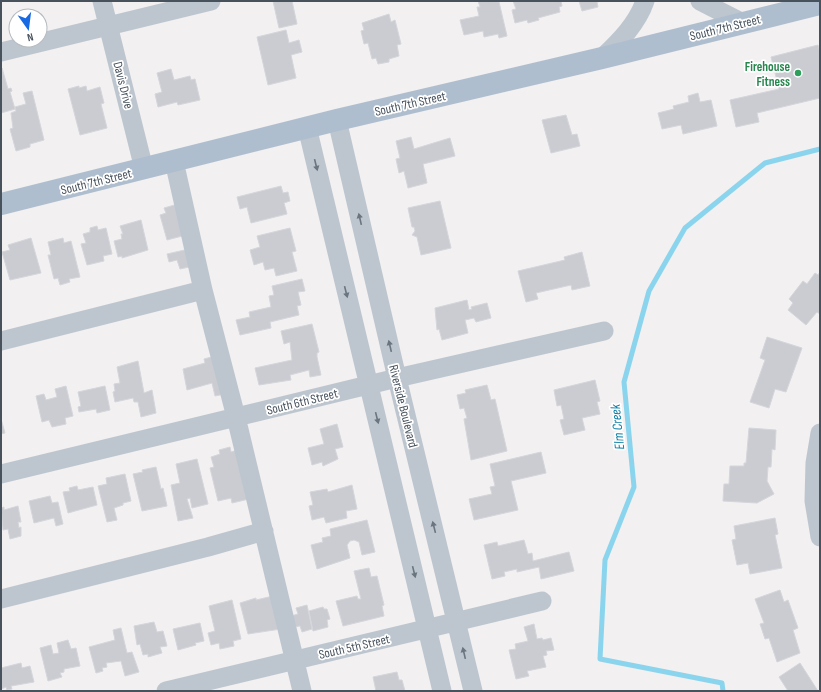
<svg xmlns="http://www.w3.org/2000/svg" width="821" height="692" font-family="'Sofia Sans Condensed',sans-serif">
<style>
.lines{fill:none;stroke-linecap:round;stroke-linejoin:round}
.stream{stroke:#8bd4ed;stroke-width:5}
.building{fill:#caccd2;stroke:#d4d6db}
.minor{stroke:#bdc6cf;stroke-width:19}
.major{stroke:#afbecf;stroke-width:22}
.oneway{fill:#6a757f}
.leisure-dot{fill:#2e9e5b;stroke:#fff;stroke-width:1.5}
.labels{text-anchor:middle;stroke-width:3.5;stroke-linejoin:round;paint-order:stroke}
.street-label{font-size:13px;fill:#47525d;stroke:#fff}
.leisure-label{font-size:13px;font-weight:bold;fill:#27864d;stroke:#fff;text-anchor:end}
.water-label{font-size:14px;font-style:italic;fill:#0b7ea5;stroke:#fff}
</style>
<rect width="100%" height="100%" fill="#f2f0f0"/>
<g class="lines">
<path class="stream" d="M723,691L722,683L600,659L605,560L634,487L624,382L649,291L685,228L765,163L820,149"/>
</g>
<path class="building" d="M273,1H292L297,24L279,28Z
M478,1L499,2L507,36L499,38L498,34L484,37L483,31L464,35L460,20L479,16L477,7H480Z
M513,1H561L562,6L559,7L560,12L538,18L539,20L528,23L527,20L515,23L512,10L516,9Z
M579,1H602L597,2L598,7L582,11Z
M389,14L391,22L395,20L401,44L397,45L399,56L389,59V62L378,64L376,58L372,59L368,43L364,44L361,31L364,30L362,23Z
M286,30L289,43L299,40L302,52L291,55L296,78L268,85L257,37Z
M818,45L820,52V98L757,113L759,122L736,127L730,100L779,89L771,57Z
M2,68L8,89L11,88L12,91L10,92L15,109L1,113Z
M171,69L174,80L190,76L191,80L195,79L200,100L178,105L177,102L158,107L155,94L162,92L157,73Z
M79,86V88L86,86L87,91L100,87L104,103L101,104L107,128L80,135L68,89Z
M32,91L44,140L30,144V147L16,151L10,129L13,128L11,113L16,111L15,107L26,104L23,93Z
M698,93L700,102L711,100L717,126L683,134L681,125L662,129L658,113L674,109L673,106L689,102L688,96Z
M566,115L572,135L577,134L580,146L551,153L542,120Z
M411,137L414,149L450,138L455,156L423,164L427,183L408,188L404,171L399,173L396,159L400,158L396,141Z
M281,186L283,193L288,192L290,201L284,203L287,214L251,223L247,207L240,209L237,197Z
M440,201L451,248L421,255L417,237L412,235L415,231L414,227H412L408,208Z
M178,204L186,235L167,240L160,215L166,213L164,208Z
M141,220L148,250L122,258V256L118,257L114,241L122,239L121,234H123L120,226Z
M97,226L98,230L106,228L112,254L103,256L104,261L87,265L81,244L86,243L83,234L90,232V228Z
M290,228L296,251L292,252L297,271L276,276L274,268L265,270L263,262L254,265L250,250L260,247L257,236Z
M31,238L41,273L10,280L2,252L10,250L8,245Z
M63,238L64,243L71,241L80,277L69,279L70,282L60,285L58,278L54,279L48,255H51L48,242Z
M189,249L194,266L180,269L177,260L169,262L167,254Z
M582,252L590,286L572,290L571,285L536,293L538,299L526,302L518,271L565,260L564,257Z
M820,272V314L817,312L806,325L788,310L793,303L789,299L803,281L807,284L815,273L818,275Z
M302,279L305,291L298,292L301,305L297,306L299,315L270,322L271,328L240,335L236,320L250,317L249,312L271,307L269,296L274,295L272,286Z
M467,300L469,310L472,309L471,307L487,303L491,318L476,322L474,318L465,320L468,333L442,340L439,329L437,330L435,308Z
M312,324L319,352L317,353V357L321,375L310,377L309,370L290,375L291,380L259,385L255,368L292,360L290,342L284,344L281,331Z
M767,337L802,348L786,392L775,389L769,408L750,402L765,360L760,358Z
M215,356L225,394L215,396L212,383L187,390L183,369L205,363L204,359Z
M138,361L144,393L152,390L156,413L141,417L138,402H134L133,398L115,402L113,392L115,391L114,384L120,383L117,367Z
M595,380L600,401L597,402L600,414L582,418L585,430L564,435L560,420L564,419L561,405L557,406L554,390Z
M487,385L491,400L495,399L507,451L471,460L464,419L467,418L464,408L460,409L457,395L466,393L465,390Z
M66,386L73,416L65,418L66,424L52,427L49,420L42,422L36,396L44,394L46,400L57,397L55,389Z
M105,386L110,410L97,413L96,409L79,412L78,407L81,406L78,392Z
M1,419L5,433L1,434V439Z
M337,424L343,447L335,449L338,459L323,466L322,462L312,465L308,448L324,444L320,429Z
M749,428L776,430L775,450L772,449L771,467H768L767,481L774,494L757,503L723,501L724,484H729L730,466H744V463H746Z
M230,447L231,452L237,450L249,499L232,503L231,498L218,501L210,468L214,467L211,457L220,454L219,450Z
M541,452L546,473L511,481L518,510L474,520L469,499L492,494L490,487L495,486L490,464Z
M197,459L208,504L192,508L190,498L187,499L193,518L178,521L171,485L180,483L176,464Z
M156,467L161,489L163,488L167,506L142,511L133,474L143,472L142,470Z
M125,474L131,501L123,503V505L114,508L117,520L107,522L98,486L107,484L106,478Z
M352,485L357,509L346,511L347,518L326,523L324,517L312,520L309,506L313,505L310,492L327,489L328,492Z
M77,486L78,490L93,487L97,505L68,513L63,492L70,491L69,488Z
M50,496L52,503L58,502L63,524L56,526L54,518L34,523L29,501Z
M18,506L21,522H18L19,528L21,527V536L10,539L8,529L3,530L1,508L4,507V510Z
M775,518L778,534L775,535L782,568L750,574L748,563L737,565L732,540L736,539L734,526Z
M367,520L375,552L362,555L359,542L354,540L350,541L347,545L350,558L317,569L311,545L323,542L322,538L331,536L330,529Z
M524,540L528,554L532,553L533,561L569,552L574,571L541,579L539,567L517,572V569L504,572L505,576L492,579L484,545L497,542L498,546Z
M369,568L371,577L377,576L384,605L382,606L384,616L343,626L336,601L357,596L358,599H361L354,571Z
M780,590L784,602L788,600L798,628L793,630L800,653L777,662L769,638L765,639L760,624L764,623L755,599Z
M273,596L281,629L248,634L240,603L256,598V600Z
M232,600L241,639L233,641L234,646L220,649L219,643L211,645L208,633L215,631L209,606Z
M307,605L312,629L302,632L300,626L294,627L291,616L298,614L296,608Z
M323,607L324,609H327L330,619L327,620L328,627L313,631L309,611Z
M154,622L157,632L163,631L167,646L160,647L162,653L148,657V654L143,655L140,644L137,645L134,626Z
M200,623L204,641L195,643L196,645L178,650L173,629Z
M534,624L537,639L542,638L543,640L551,638L554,650L546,651L547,655L543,656L546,667L527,671L529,676L516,679L509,650L516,649L515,644L528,641L524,627Z
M121,628L127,653L132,652L139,672L125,676L121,661L106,663L107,667L102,668L103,671L96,673L89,647L115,640L113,630Z
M68,640L71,649L76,648L80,666L64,669V672L60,673L62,677L48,681L40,648L51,645L53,654L59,653L57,643Z
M21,663L22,668L30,666L34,682L11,686L12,689L7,690L6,687L1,689V668Z
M800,663L818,691H788L779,677Z
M397,672L399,680H402L405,691H376L373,677Z"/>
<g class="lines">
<path class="minor" d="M102,1L144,169
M700,1L743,23
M1,52L211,1
M602,58C620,41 637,24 645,1
M337,120L397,378L473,691
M307,127L442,691
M174,161L203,290L236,417L302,691
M1,341L203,290
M820,433L815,463L814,501L820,537
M1,474L397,378L604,331
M1,599L208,547L264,531
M166,691L542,601"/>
<path class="major" d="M1,204L337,120L602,58L820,4"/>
</g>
<defs><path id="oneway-solid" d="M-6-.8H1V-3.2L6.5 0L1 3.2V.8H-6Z"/></defs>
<g class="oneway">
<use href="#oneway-solid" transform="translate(316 165) rotate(76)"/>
<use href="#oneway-solid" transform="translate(360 219) rotate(-103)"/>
<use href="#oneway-solid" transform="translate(346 292) rotate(76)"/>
<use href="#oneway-solid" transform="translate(390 346) rotate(-103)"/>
<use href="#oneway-solid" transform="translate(377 418) rotate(76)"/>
<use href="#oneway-solid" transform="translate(434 527) rotate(-104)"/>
<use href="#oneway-solid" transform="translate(414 572) rotate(76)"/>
<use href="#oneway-solid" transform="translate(464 653) rotate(-103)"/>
</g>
<circle class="leisure-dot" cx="798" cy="73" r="4"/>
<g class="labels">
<g class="street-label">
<text transform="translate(725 27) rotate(-14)" y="5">South 7th Street</text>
<text transform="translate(124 85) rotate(76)" y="5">Davis Drive</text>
<text transform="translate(410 103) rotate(-13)" y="5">South 7th Street</text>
<text transform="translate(96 181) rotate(-14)" y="5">South 7th Street</text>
<text transform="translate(302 401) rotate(-14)" y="5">South 6th Street</text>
<text transform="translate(404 406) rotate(76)" y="5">Riverside Boulevard</text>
<text transform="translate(354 646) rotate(-13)" y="5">South 5th Street</text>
</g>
<g class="leisure-label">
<text x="790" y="71">Firehouse<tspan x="790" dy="15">Fitness</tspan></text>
</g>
<g class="water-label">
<text transform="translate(617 427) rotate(-96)" y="5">Elm Creek</text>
</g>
</g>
<rect width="821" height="692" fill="none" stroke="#47525d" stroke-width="4"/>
<g transform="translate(28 28) rotate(166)"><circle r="19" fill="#ffffff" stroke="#b5babe"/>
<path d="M0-3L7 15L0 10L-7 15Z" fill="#1869e4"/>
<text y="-6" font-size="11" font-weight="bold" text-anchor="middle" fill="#47525d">N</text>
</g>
</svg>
